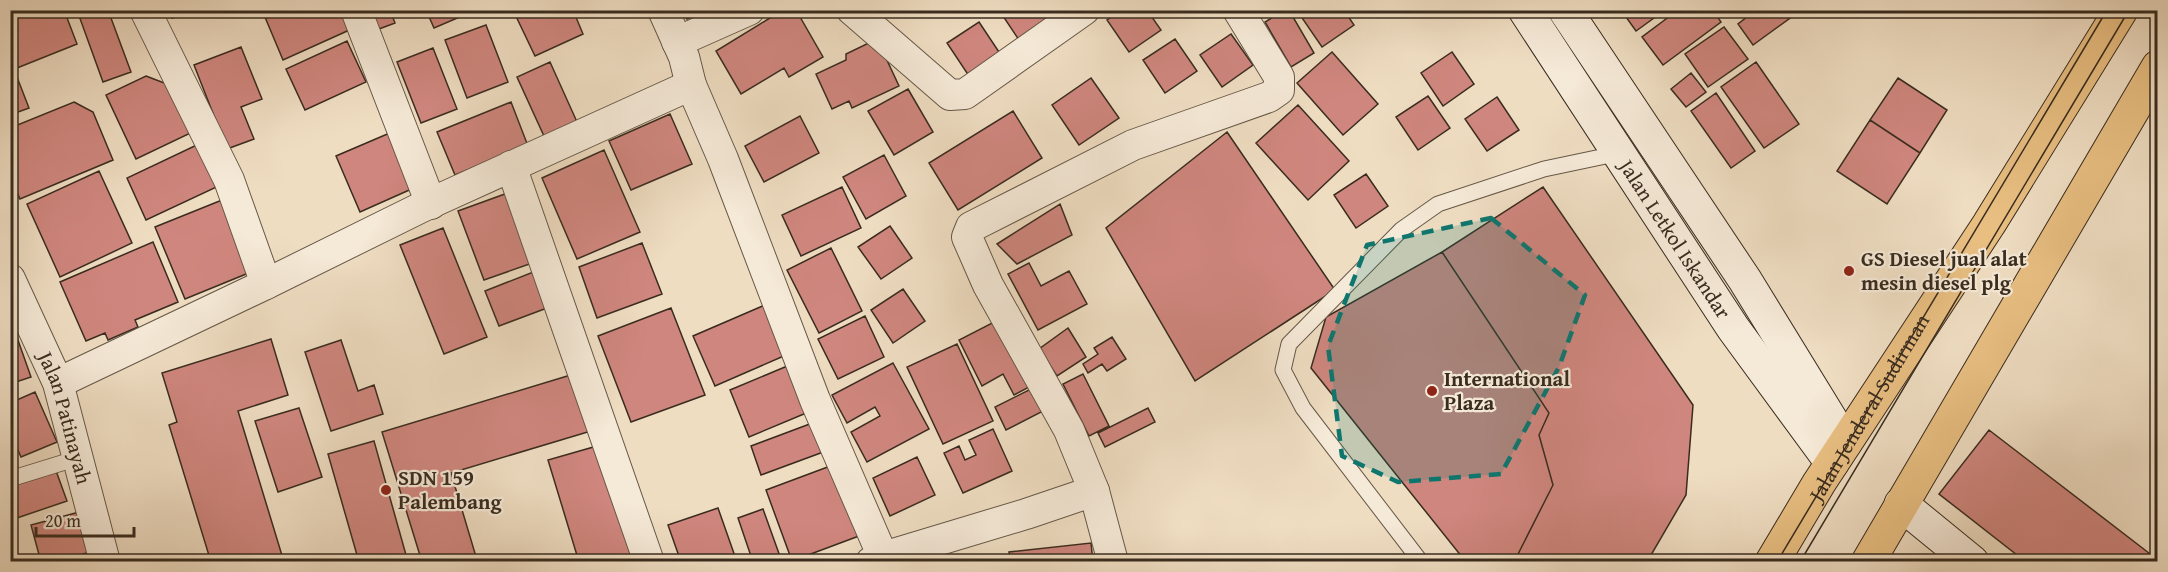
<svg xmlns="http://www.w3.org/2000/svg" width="2168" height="572" font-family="'Gentium Book Plus',serif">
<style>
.building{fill:#cf867e;stroke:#392c1f;stroke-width:1.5}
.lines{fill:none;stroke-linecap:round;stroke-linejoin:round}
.lane-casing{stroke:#665848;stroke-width:17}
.street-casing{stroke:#665848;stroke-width:32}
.secondary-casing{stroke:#392c1f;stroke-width:35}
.highway-casing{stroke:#392c1f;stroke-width:35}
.lane{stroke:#f5e9d7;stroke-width:15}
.street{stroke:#f5e9d7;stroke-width:30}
.secondary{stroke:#f5e9d7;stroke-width:33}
.highway{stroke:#e8be81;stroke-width:33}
.tram{stroke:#392c1f;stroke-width:1.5}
.marked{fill:#0f766e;fill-opacity:0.2;stroke:#0f766e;stroke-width:4.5;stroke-dasharray:12 8;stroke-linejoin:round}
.poi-dot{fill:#8f2418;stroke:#f5e9d7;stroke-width:2}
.labels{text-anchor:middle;stroke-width:4.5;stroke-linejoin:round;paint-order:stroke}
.street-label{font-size:21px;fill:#392c1f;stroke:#f5e9d7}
.poi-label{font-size:21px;font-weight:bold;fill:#392c1f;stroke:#f5e9d7;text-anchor:start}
</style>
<rect width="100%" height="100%" fill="#efddc2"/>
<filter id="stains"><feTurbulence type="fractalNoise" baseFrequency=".00333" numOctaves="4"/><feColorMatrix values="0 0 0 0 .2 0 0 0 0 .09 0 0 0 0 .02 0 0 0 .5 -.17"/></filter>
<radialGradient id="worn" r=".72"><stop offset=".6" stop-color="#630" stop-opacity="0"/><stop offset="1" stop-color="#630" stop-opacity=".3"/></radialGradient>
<path class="building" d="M10,10H64L77,44L17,68L10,52Z
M86,10H108L131,72L103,82L78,13Z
M170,10H201L172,18Z
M262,10H349L356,27L283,60Z
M363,10H390L395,23L371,32Z
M426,10H476L434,28Z
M513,10H573L583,34L535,56Z
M683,10H707L687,19Z
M783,10H796L823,57L789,77L784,68L741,94L716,51Z
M999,10H1046L1051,18L1019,40Z
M1121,10H1147L1161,30L1129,52L1107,20Z
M1285,10H1289L1314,53L1291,67L1265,22Z
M1306,10H1344L1354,25L1322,47L1300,15Z
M1621,10H1665L1636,31Z
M1678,10H1713L1721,22L1663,65L1642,37Z
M1756,10H1789L1793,16L1753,45L1738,24Z
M979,22L1001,55L969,76L947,43Z
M486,25L508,82L467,98L445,40Z
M1724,27L1748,59L1708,87L1685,54Z
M1231,34L1253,65L1222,87L1200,55Z
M877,39L899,86L852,108L849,101L832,109L816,74L846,60V54Z
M1175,39L1197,71L1165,93L1143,60Z
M347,41L366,82L305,110L286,69Z
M241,47L262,99L241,107L254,139L227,149L194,65Z
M433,48L457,109L421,123L397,62Z
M1332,52L1378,104L1343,135L1297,83Z
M1452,52L1474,84L1443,106L1421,73Z
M10,59L29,108L10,115Z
M550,62L582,133L549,147L517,77Z
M1756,62L1799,124L1764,148L1721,87Z
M1691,73L1706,92L1686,107L1671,89Z
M146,76L180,89L199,129L136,159L106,95Z
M1091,78L1119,118L1079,145L1052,105Z
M1898,78L1947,110L1920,153L1870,120Z
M908,89L933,132L894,155L868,111Z
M1716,93L1755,151L1731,168L1691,111Z
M1428,96L1450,128L1418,150L1396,117Z
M1497,97L1519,130L1487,151L1465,119Z
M74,102L93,112L113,160L20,199L10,176V128Z
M511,102L528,146L455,175L437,132Z
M1298,105L1349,161L1308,200L1256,143Z
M1013,111L1042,158L958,210L929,163Z
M670,114L692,164L631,190L609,141Z
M800,116L819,153L764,182L745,146Z
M1870,120L1920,153L1887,204L1837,171Z
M392,132L416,187L360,212L336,156Z
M1227,132L1335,290L1195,381L1106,228Z
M203,142L223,184L146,220L127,178Z
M604,150L640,232L577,259L542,178Z
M884,155L906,196L866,219L843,177Z
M99,171L132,243L60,277L27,204Z
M1366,174L1388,206L1356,228L1334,195Z
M842,187L861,228L801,256L782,215Z
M1543,187L1693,405L1686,495L1647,562H1514L1553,485L1539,435L1549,413L1442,252Z
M513,191L538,261L484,280L458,211Z
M222,200L251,272L185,299L155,227Z
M1060,204L1072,235L1017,264L997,244Z
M890,226L912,258L881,279L858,247Z
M443,228L487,337L444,354L400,245Z
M153,242L178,302L135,320L138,327L108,340L105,333L86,341L60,282Z
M642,243L662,294L597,318L579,267Z
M831,248L862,311L819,333L787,270Z
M1442,252L1549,413L1539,435L1553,485L1514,562H1466L1311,368L1326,317Z
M1029,263L1041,286L1069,271L1087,304L1038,330L1008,274Z
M541,269L555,305L499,326L485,291Z
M903,289L925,321L893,343L871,310Z
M765,305L786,355L715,386L693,336Z
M671,308L705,395L631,422L598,336Z
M865,316L884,357L838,379L818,339Z
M1000,319L1033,385L1014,395L1003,374L982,386L959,340Z
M10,326H13L31,377L10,384Z
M1068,328L1086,357L1057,376L1039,349Z
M1112,337L1126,359L1107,371L1102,364L1088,373L1083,364L1098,354L1094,348Z
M271,339L288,395L238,411L284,562H211L169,425L177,422L162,373Z
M341,340L358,391L374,385L383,414L331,431L305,352Z
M957,344L993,421L943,444L907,367Z
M893,363L929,429L867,462L851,432L880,416L875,407L847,423L832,395Z
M792,364L811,411L749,437L730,390Z
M574,374L591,431L451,473L477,560L422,562L382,432Z
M1083,374L1109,426L1089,436L1063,384Z
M1035,387L1047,409L1006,430L995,407Z
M35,392L57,442L21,457L10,432V403Z
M299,408L322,477L278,492L255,421Z
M1148,408L1155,422L1105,447L1098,433Z
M815,422L826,451L761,475L751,446Z
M993,429L1012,471L963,493L944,453L959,446L965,460L976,455L969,440Z
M1989,430L2158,560V562H2026L1939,494Z
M374,441L408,562H359L328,454Z
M597,446L633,562H579L548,460Z
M917,457L935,495L890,516L873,478Z
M833,465L859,536L792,561L766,490Z
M55,468L67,501L14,519L10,510V483Z
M718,508L737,562H681L668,525Z
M763,509L782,562H753L738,518Z
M83,511L94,551L54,562H41L31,525Z
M1091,543L1093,562H1010L1009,552Z"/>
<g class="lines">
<defs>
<path id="lane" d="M10,479L78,458
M1421,562L1303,408L1283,370L1289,344L1401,230L1438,204L1544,169L1620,153"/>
<g id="street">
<path d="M145,10L229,180L266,284"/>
<path d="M356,10L431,204"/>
<path d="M663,10L684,57L691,85"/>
<path d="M852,10L950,95L965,94L1084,10"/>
<path d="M677,42L749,10"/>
<path d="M511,166L649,562"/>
<path id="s1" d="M10,279L58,383L105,562"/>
<path d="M58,383L266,284L422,207L691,85L723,159L815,400L883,557L871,562"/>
<path d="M883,557L1026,514L1094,491"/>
<path d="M1113,562L1094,491L1069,430L988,285L967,237L971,227L1133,145L1269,97L1279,90V77L1238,10"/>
</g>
<g id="secondary">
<path id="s2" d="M1525,10L1733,328L1832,463"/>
<path d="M1565,10L1745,280L1845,443"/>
<path d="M1901,504L1972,562"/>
</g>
<path id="highway" d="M1772,562L1819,483L1989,224L2121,10
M1868,562L2158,67"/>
</defs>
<use href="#lane" class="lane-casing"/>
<use href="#street" class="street-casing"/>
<use href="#secondary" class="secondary-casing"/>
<use href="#highway" class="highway-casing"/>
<use href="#lane" class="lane"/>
<use href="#street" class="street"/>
<use href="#secondary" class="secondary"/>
<use href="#highway" class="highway"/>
<g class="tram">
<path id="s3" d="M1777,562L2107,10"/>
<path d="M1800,562L2129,10"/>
</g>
</g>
<path class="marked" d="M1491,218L1585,295L1559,367L1501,474L1398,482L1342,456L1328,346L1367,245Z"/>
<g class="poi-dot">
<circle cx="1849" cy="271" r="6"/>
<circle cx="1432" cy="391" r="6"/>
<circle cx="386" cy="490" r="6"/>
</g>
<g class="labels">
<g class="street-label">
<text dy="7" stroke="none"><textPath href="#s2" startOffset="274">Jalan Letkol Iskandar</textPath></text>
<text dy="7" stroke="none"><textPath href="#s3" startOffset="180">Jalan Jenderal Sudirman</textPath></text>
<text dy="7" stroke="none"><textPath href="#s1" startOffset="150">Jalan Patinayah</textPath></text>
</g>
<g class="poi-label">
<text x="1861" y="266">GS Diesel jual alat<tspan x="1861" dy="24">mesin diesel plg</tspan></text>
<text x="1444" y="386">International<tspan x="1444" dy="24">Plaza</tspan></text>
<text x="398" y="485">SDN 159<tspan x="398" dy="24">Palembang</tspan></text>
</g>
</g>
<rect width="2168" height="572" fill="none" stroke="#efddc2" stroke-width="36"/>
<rect x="12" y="12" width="2144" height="548" fill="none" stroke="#392c1f" stroke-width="3"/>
<rect x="18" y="18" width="2132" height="536" fill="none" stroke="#392c1f" stroke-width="1.5"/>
<path d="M36 527v9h98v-9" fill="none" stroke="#392c1f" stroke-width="3"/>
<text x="45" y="527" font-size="18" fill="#392c1f" stroke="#f5e9d7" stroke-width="4.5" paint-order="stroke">20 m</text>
<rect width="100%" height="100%" filter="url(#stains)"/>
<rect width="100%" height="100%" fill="url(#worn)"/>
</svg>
